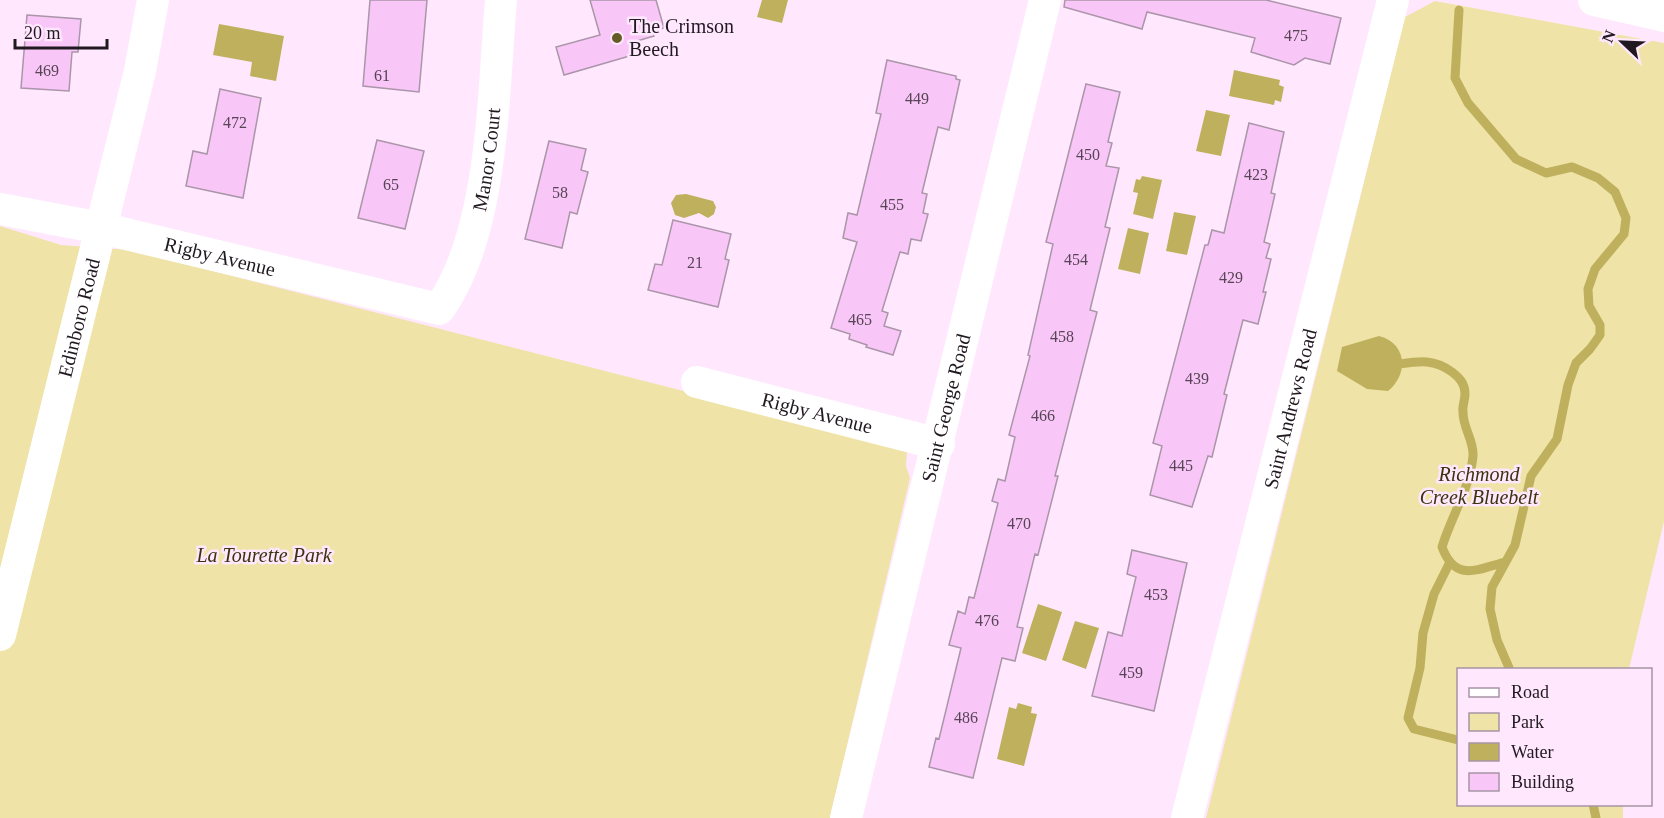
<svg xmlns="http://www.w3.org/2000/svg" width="1664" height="818" font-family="'Times New Roman',serif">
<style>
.green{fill:#efe3a7}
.water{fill:#bfb05d}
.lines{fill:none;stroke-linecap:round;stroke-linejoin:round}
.stream{stroke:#bfb05d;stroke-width:9}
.building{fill:#f9c7f7;stroke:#aa95a9;stroke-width:1.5}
.street{stroke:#fff;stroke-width:32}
.poi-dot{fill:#645b27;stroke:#ffe8fd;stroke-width:2}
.labels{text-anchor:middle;stroke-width:5;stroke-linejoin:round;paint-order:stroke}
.number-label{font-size:16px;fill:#574456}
.poi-label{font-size:20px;fill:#211920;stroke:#ffe8fd;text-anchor:start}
.street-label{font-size:20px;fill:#211920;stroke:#ffe8fd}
.park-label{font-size:20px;font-style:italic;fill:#39330e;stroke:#ffe8fd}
</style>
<rect width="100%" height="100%" fill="#ffe8fd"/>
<path class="green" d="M1435,1L1664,43V521L1629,669L1458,670V804L1623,805V818H1206L1405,17Z
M0,226L61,245L130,250L900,446L907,452L906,466L910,478L830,818H0Z"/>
<path class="water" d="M762,0H788L782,23L757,17Z
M219,24L284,36L276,81L250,76L252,62L213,55Z
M1234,70L1280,80L1279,85L1284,87L1281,102L1275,100L1274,105L1229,96Z
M1206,110L1230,115L1221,156L1196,151Z
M1142,176L1162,180L1153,219L1133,214L1138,193L1133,192L1136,179L1140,180Z
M686,194L713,201L716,207L714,214L708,218L699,213L684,218L675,215L671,203L676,195Z
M1174,212L1196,216L1187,255L1166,251Z
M1128,228L1149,233L1140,274L1118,269Z
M1379,336C1407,343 1409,374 1388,391L1367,389L1337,371L1342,347Z
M1038,604L1062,612L1046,661L1022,653Z
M1075,621L1099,628L1086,669L1062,660Z
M1018,703L1032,707L1031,713L1037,714L1024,766L997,759L1009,707L1016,709Z"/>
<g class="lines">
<path class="stream" d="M1459,10L1455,78L1468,103L1516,159L1546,173L1572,167L1598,178L1615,192L1626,218L1624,234L1595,269L1588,289L1589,306L1600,325V335L1590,349L1576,363L1568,385L1557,439L1531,476L1515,545L1492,587L1490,609L1497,640L1510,670
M1392,365C1415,362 1432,357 1452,372C1460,378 1465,384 1465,394C1465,400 1462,406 1463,412C1463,429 1474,440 1473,456C1470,488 1451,517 1442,547C1455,582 1476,570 1505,562
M1450,562L1434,594L1423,633L1420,668L1408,718L1414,729L1458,740
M1593,804L1596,818"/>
</g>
<path class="building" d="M370,0H427L419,92L363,86Z
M590,0H656L664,28L652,31L654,36L637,41L640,53L564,75L556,47L600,35Z
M1065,0H1266L1341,18L1330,64L1305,58L1294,65L1251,52L1255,38L1147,12L1142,29L1064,7Z
M27,15L81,19L78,52H72L69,91L21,88Z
M887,60L956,76V79L960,80L949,130L938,127L922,193L927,194L923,213L928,214L921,241L911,239L908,254L900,252L882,311L888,313L884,326L901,331L893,355L866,347L867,345L849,339L850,334L831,328L857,242L843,238L848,213L857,215L881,114L876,113Z
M1086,84L1120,92L1108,142L1112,143L1106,166L1119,168L1105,227L1110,228L1090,310L1097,312L1055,476H1058L1038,555L1035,554L1017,627L1023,628L1015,661L1002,658L973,778L929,767L936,738L939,739L961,648L949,645L958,611L965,614L969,597L974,598L998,503L992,501L998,479L1005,481L1015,437L1009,435L1030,356L1028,355L1053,244L1046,242Z
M220,89L261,98L243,198L186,186L193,151L207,154Z
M1249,123L1284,132L1271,193L1275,194L1264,242L1270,244L1266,258L1271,259L1263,292H1266L1258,324L1243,320L1224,394L1227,395L1212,457L1208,456L1192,507L1150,495L1162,446L1153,443L1205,245H1208L1212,230L1224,233Z
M377,140L424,151L405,229L358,218Z
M549,141L586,149L581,170L588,172L577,214L570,212L562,248L525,239Z
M673,220L731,234L725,259L729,260L718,307L648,290L655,264L662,265Z
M1132,550L1187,563L1154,711L1092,696L1108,632L1122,636L1136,577L1127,574Z"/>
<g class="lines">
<g class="street">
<path d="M1594,0L1664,16"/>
<path id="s1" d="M0,209L101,228L439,309C494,233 493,92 501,0"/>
<path id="s2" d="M697,382L939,444"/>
<path id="s3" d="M0,635L140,71L153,0"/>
<path id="s4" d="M846,818L1045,0"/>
<path id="s5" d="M1187,818L1393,0"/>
</g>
</g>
<circle class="poi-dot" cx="617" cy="38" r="6"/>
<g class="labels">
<g class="number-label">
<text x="1296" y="41">475</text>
<text x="47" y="76">469</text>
<text x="382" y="81">61</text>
<text x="917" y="104">449</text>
<text x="235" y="128">472</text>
<text x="1088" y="160">450</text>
<text x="1256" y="180">423</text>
<text x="391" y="190">65</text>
<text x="560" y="198">58</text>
<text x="892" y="210">455</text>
<text x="1076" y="265">454</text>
<text x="695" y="268">21</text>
<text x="1231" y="283">429</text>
<text x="860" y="325">465</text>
<text x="1062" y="342">458</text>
<text x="1197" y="384">439</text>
<text x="1043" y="421">466</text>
<text x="1181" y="471">445</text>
<text x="1019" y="529">470</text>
<text x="1156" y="600">453</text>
<text x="987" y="626">476</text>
<text x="1131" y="678">459</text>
<text x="966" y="723">486</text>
</g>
<g class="poi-label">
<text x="629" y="33">The Crimson<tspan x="629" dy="23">Beech</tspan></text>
</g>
<g class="street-label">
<text dy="7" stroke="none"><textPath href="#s1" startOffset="609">Manor Court</textPath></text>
<text dy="7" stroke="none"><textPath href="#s1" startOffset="225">Rigby Avenue</textPath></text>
<text dy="7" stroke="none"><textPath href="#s3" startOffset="327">Edinboro Road</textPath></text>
<text dy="7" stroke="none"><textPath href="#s4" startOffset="422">Saint George Road</textPath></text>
<text dy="7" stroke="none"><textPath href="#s5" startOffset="422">Saint Andrews Road</textPath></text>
<text dy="7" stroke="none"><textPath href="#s2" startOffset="124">Rigby Avenue</textPath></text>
</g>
<g class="park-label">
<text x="1479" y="481">Richmond<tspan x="1479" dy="23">Creek Bluebelt</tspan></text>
<text x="264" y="562">La Tourette Park</text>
</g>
</g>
<rect x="1457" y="668" width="195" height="138" fill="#ffe8fd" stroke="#a695a5" stroke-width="1.5"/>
<rect x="1469" y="688" width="30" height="9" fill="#ffffff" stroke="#a695a5" stroke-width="1.5"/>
<text x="1511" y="698" font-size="18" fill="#211920">Road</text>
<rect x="1469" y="713" width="30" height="18" fill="#efe3a7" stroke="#a695a5" stroke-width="1.5"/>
<text x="1511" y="728" font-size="18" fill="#211920">Park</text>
<rect x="1469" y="743" width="30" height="18" fill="#bfb05d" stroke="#a695a5" stroke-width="1.5"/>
<text x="1511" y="758" font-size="18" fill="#211920">Water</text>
<rect x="1469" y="773" width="30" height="18" fill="#f9c7f7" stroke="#a695a5" stroke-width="1.5"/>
<text x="1511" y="788" font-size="18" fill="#211920">Building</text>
<g transform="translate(1622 42) rotate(293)" stroke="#ffe8fd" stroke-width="4.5" paint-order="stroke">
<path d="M0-4.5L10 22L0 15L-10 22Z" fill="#211920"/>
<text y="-9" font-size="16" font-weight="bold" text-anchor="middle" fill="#211920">N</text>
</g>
<path d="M15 39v9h92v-9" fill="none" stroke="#211920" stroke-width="3"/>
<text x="24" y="39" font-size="18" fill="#211920" stroke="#ffe8fd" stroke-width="4.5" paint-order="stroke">20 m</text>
</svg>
